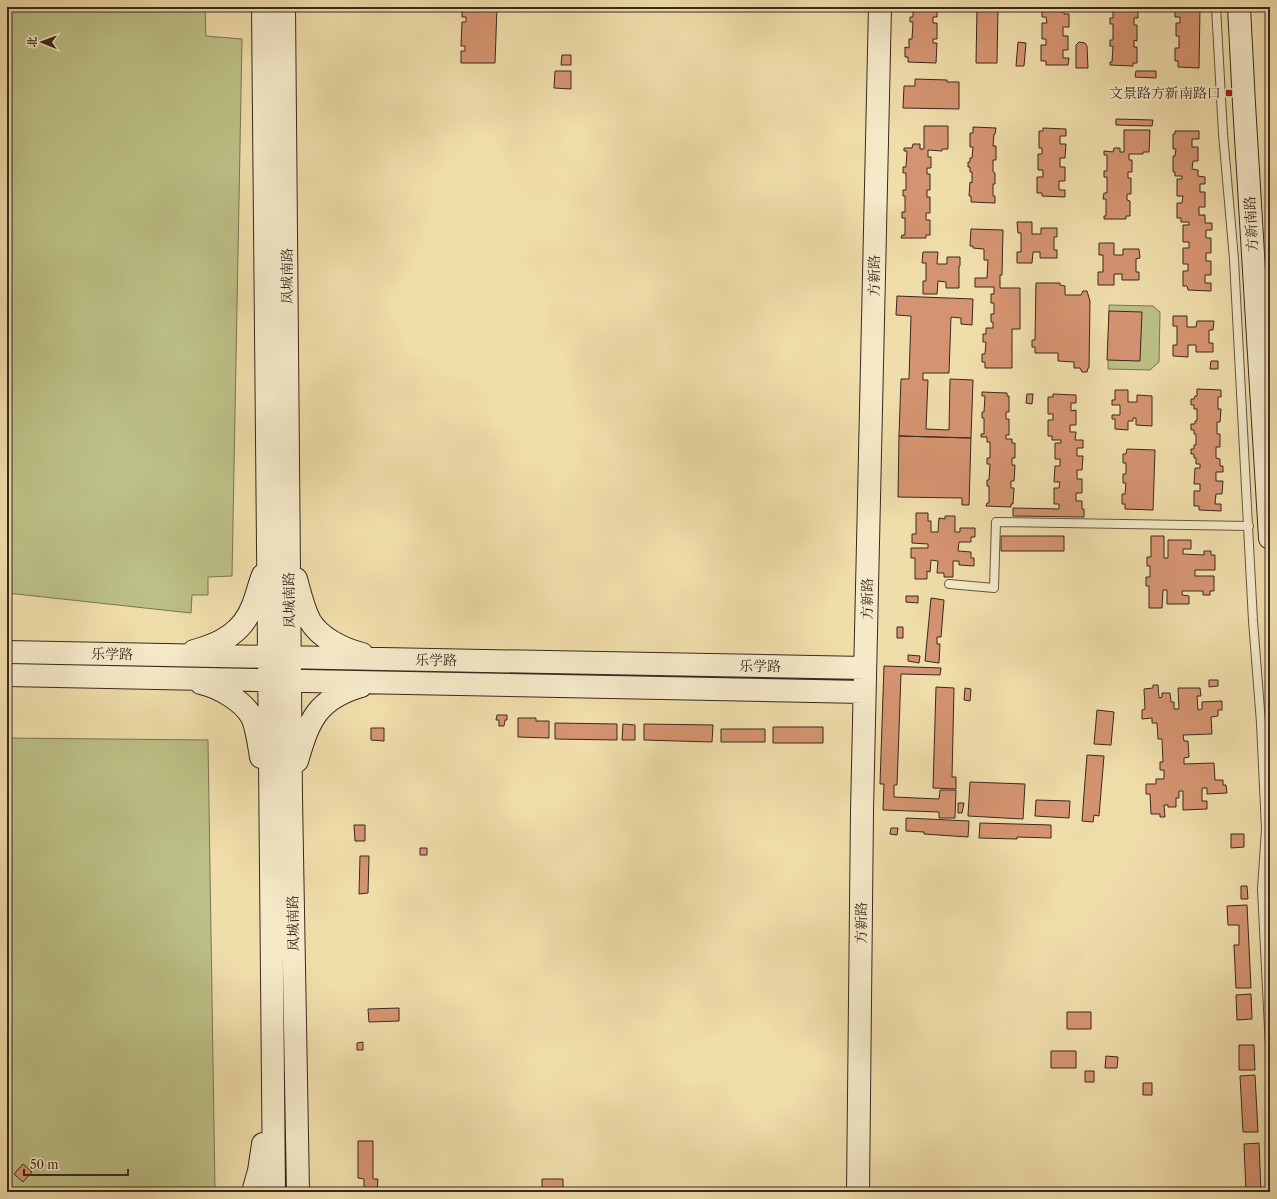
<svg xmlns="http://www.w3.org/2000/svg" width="1277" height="1199" font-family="'Libre Caslon Text','Noto Serif SC',serif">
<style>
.green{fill:#bcc086;stroke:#7b7453}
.building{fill:#d59471;stroke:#3a2820}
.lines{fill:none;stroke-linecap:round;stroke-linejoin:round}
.lane-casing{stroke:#675542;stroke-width:10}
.secondary-casing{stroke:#3a2820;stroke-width:24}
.lane{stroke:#f5e9c8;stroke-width:8}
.secondary{stroke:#f5e9c8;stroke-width:22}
.poi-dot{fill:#8f2418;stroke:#f5e9c8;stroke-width:1.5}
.labels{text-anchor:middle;stroke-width:3.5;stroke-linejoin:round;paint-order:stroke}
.poi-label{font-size:14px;fill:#3a2820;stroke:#f5e9c8;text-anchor:end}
.street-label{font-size:14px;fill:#3a2820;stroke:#f5e9c8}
</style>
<rect width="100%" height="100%" fill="#efddaa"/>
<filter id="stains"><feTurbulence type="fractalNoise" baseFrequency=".005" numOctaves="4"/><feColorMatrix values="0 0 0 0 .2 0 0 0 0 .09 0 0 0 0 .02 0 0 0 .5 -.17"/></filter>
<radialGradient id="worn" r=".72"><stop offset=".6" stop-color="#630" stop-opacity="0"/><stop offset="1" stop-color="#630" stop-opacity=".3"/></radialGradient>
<path class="green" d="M7,7H205L206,36L242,39L232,576L208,577V595H192L191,613L7,593Z
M1109,305L1153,306L1160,312L1159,362L1150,370L1108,369Z
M7,738L208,740L215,1191L7,1192Z"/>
<path class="building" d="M462,7H497L495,63H461V51H465V46H461L462,22H466V17H462Z
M913,7H937V17H933V23H937V39H933V43H937L936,63L908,62V57H905V47L909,48V39H912L913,22H910V17H913Z
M977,7H998L997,63H976Z
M1042,7H1064V14H1069V27H1063V36H1068V50H1063V58H1069L1068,65H1046V61H1041V45H1046V39H1042V23H1047L1046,17H1042Z
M1113,7H1138V18H1134V25H1137V41L1134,40V47H1137V63H1133V66L1110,65V62H1112L1113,46H1110V40H1113V24H1110V18H1113Z
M1173,7H1196V10H1200L1199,68L1178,67V61H1175V48H1179V36H1176V23H1180V17H1175V10H1173Z
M1018,42L1026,43L1024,66H1016Z
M1079,42L1085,43L1087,46L1088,68H1076V45Z
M562,55H571V65H561Z
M555,71H571V89L554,88Z
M1136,71H1156V78L1135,77Z
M915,79L947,80V82H959V109L903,108L904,86H915Z
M1116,119L1153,120L1152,126L1116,125Z
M924,126H948V149H942V151L928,150V157H931V168H927V174H930V190H927V197H930V213H926V220H930V235H926V238H901L902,235H905V218H902V212H905V196H903V190H906V173H903V167H906L907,151H904V148H912L913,144H920V149H924Z
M973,127L996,128L995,134H994L993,146H996V160H993V172L995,173V184H993V196H995V203L971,202V196H969L970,182L972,183V172H970V167H968V162H970V158H972L973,147H970V133H973Z
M1043,128L1066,129V136H1060V144H1066L1065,158H1060V167H1065V181H1059V190H1065V197L1042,196V193H1037V177H1043V170H1038V154H1042V148H1039V131H1043Z
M1124,130H1150L1149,152H1143V154H1129V160H1132V172H1128V178H1131V194H1127V200L1130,201V216H1126V219H1104V216H1106V199H1103L1104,193H1107V177H1104V171H1107V155H1104V151L1113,152L1114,148H1120V152H1124Z
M1175,131H1199V139H1192V147H1198V161H1193L1192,169L1198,170V176L1205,177V184H1200V192H1205V207H1199V215H1205V223H1212V230H1206V238H1211V253H1206V261H1211V275H1205V283H1211V291L1188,290L1187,286H1183V271H1188V264H1183V248H1189V242H1183V225H1189V222H1181V218H1177V203H1182L1183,196H1177V179H1182V176H1175V172H1173V156H1175L1176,149H1173V134H1175Z
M1017,222H1032V234H1041V228H1057V237H1054V250H1057V258H1040V252H1033L1032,263H1017V252H1021V233H1018Z
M971,229L1003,230L1002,275H1000V288H1020V329H1012V368H985V362H982V354H985L986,342H983V334H986V328H993V322H991V314H994V303H991V294H994V287H975V278H987L988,260H984V249L973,248V246H970Z
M1099,243H1114V255H1123V249H1139L1140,258L1136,259V272H1139V280H1122V274H1114V285H1098V272H1103V255H1099Z
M923,252H938L937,264H947V257H960V266H959V288H946V282L938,281L937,294H923V281H926V263H922Z
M1036,283H1060V285L1065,286V295H1081L1083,291H1087L1090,301L1089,368H1088L1087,372H1082L1080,368H1074V362L1058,361V353H1035V347H1032V340H1035Z
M897,296L973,299L972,325L961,324V318L951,317L949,373H923V380H928L926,429L949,430L950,379L973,380L971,438L899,436L901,379H909L911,316L896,315Z
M1109,311L1142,312L1140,361L1107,360Z
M1173,316H1187V327H1196L1197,321H1214L1213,330H1209V343H1213V352H1196V345H1188V357L1173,356V345H1177V326H1173Z
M1211,361H1218V369H1210Z
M1197,389L1221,390V397H1218V409H1221L1220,422H1217V434H1220V447H1216V458L1220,459V466H1223V472H1216V481H1223L1222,494H1216L1215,504H1221V511L1199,510V506H1194V491H1200V484H1194L1195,468H1200V464H1196V458H1194V454H1191V449H1194V445H1196V434H1194V430H1191V424H1195V421H1197V409H1194V405H1191V399H1194L1195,396H1197Z
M1115,390H1128V402H1137V395L1152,396V426L1136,425V418H1133V421H1128V430L1115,429V419H1112V415H1120V405H1112V400H1115Z
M982,392L1007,393V396H1009V412H1006V419H1009V435H1006V439H1012V443H1015V458H1012V465H1015L1014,481H1011V488H1014L1013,504H1011V507L986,506L987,503H989V486H987V480H989L990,464H987V458H990V442H987V437H981V434H984V418H982V412H984L985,396H982Z
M1027,394H1033L1032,404L1026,403Z
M1053,394L1076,395V403H1071V411L1076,410V425H1070V432H1076L1075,440H1083V448H1077V456H1083L1082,470H1077V479H1082V493H1076V501H1082V509H1084V517L1013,516V508L1059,509V504H1054V488H1059L1060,482H1054L1055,466H1060V459H1055V443H1061V440H1052V436H1048V420H1053V414H1048V397H1053Z
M899,436L971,438L969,505H962V498L898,497Z
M1127,449L1155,450L1153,510L1125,509V504H1122V494H1125L1126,483H1123V474H1126V463H1123V454H1126Z
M916,513H928V521H931V532H938L939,518L945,519V516H955V532H960V528H975V537H971V542H959L958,551L971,552V558H974V566L959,565V561H953V577H944V573H937L938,561L931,560L930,572L927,571V579H915V558H911V548H928V544L912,543V534H916Z
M1001,536H1064V551H1001Z
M1151,536H1164V558H1168V540H1191V549H1183V554L1204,555V551H1211V555H1215V570H1195V576H1214V591H1210V595H1203V591H1182V595L1189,596V604H1167V590H1163L1162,608H1149V586H1146V577H1150V566H1147V557H1151Z
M906,596H918V603L906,602Z
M931,598L944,600L941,637H937V644H940L939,663L925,661Z
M897,627H903V638H897Z
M908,655L920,656L919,663L908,661Z
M884,666L941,668L940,675L901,674L897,785H894V797L939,799L940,790H956L955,818H939V812L883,810L884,784H880Z
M1209,680H1218V686L1209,687Z
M1153,685H1158L1159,698L1162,697V693H1170L1171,702H1174V709H1179L1178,688H1200L1201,696H1197L1198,710L1202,709V702L1222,701V710H1218V716L1211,717L1212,734L1183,735L1184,741H1188L1189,757L1184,758V764L1214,763L1215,780H1223V785H1226L1227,793L1207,794V788H1202V801H1207V809L1183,810V791H1179V798H1176V807H1168V805H1164L1165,817H1160V814H1151L1150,794H1146V784H1156V779H1164V770H1160V762H1163L1162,739H1158L1157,723H1152V718L1142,719V710L1145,709L1144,689L1153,688Z
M936,687L954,688L952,777H956V789L933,788Z
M965,688L971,689L970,701L964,700Z
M1097,710L1114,712L1111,745L1094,744Z
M497,715H507V720H505L504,726H499V720H496Z
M518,718H536V721H549V738L518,737Z
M555,723L617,724V740L555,739Z
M623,724L635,725V740H622Z
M644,724L713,725L712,742L644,740Z
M773,727H823V743H773Z
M371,728H384V741L371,740Z
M721,729H765V742H721Z
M1087,755L1104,756L1099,816L1094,815L1093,822L1082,821Z
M970,782L1025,784L1023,819L968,816Z
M1036,800L1070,801L1069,818L1035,816Z
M958,803H964L962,813H958Z
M906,818L969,821L968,837L924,834V832L906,831Z
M980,823L1051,825V838L1017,837V839L979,838Z
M354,825H365V841H355Z
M891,828H898L897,835L890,834Z
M1231,834H1244V847L1231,848Z
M420,848H427V855H420Z
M360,856H369L368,893L359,894Z
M1241,886H1247L1248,899H1241Z
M1247,905L1251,988H1236L1234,945H1239V925H1228L1227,906Z
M1251,994L1252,1019L1237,1020L1236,995Z
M399,1008V1021L369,1022L368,1009Z
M1067,1012H1091V1029H1067Z
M363,1042V1050H357V1043Z
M1239,1045H1254L1255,1070H1239Z
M1051,1051H1076V1068H1051Z
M1106,1056L1118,1057L1117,1068H1105Z
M1085,1071H1094V1082H1085Z
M1255,1075L1258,1132H1243L1240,1076Z
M1143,1083H1152V1095H1143Z
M358,1141H373V1179H378L377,1191L364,1190V1179L358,1178Z
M1259,1143L1261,1192H1246L1244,1144Z
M23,1164L32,1172L23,1182L14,1174Z
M542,1179H563V1188H542Z"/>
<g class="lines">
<defs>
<path id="lane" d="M1216,7L1223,134L1234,259L1253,621L1261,723L1266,829L1262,889L1270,1048
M949,584L994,588L996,522L1249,526"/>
<path id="secondary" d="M263,7L274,1192
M284,7L291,798L298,1192
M1239,7L1244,104L1270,538
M296,579C300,593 303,608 310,621C320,638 343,649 362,654
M194,651C221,644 243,632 253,605C257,595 259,585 263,575
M7,652L865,668
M7,675L864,692
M201,683C219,687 243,701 252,717C257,728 259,745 261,757
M297,761C309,720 317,699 361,686
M253,1192L259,1171L263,1144
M858,1192L862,811L880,7"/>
</defs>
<use href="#lane" class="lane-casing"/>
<use href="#secondary" class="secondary-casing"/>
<use href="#lane" class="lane"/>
<use href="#secondary" class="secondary"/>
</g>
<rect class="poi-dot" x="1225" y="89" width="8" height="8" rx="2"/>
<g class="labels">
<g class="poi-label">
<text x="1221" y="98">文景路方新南路口</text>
</g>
<g class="street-label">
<text transform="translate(1251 224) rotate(-93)" y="5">方新南路</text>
<text transform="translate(287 276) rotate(-90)" y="5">凤城南路</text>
<text transform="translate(874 276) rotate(-89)" y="5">方新路</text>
<text transform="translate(867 599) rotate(-89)" y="5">方新路</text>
<text transform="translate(289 600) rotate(-91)" y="5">凤城南路</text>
<text transform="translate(112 654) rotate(1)" y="5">乐学路</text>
<text transform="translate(436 660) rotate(1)" y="5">乐学路</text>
<text transform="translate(760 666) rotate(1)" y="5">乐学路</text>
<text transform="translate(293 923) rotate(-91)" y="5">凤城南路</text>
<text transform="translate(861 923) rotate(-89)" y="5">方新路</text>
</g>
</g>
<rect width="1277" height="1199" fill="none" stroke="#efddaa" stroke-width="24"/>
<rect x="8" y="8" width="1261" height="1183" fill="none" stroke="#3a2820" stroke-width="2"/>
<rect x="12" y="12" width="1253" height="1175" fill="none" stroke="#3a2820"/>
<g transform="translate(42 42) rotate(271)" stroke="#f5e9c8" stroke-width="3" paint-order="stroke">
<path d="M0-3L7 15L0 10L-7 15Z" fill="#3a2820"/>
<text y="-6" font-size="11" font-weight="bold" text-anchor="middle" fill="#3a2820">北</text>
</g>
<path d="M24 1169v6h104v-6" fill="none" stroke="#3a2820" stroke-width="2"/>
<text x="30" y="1169" font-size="12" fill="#3a2820" stroke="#f5e9c8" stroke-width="3" paint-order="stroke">50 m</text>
<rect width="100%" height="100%" filter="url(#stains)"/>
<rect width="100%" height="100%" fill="url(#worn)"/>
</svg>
